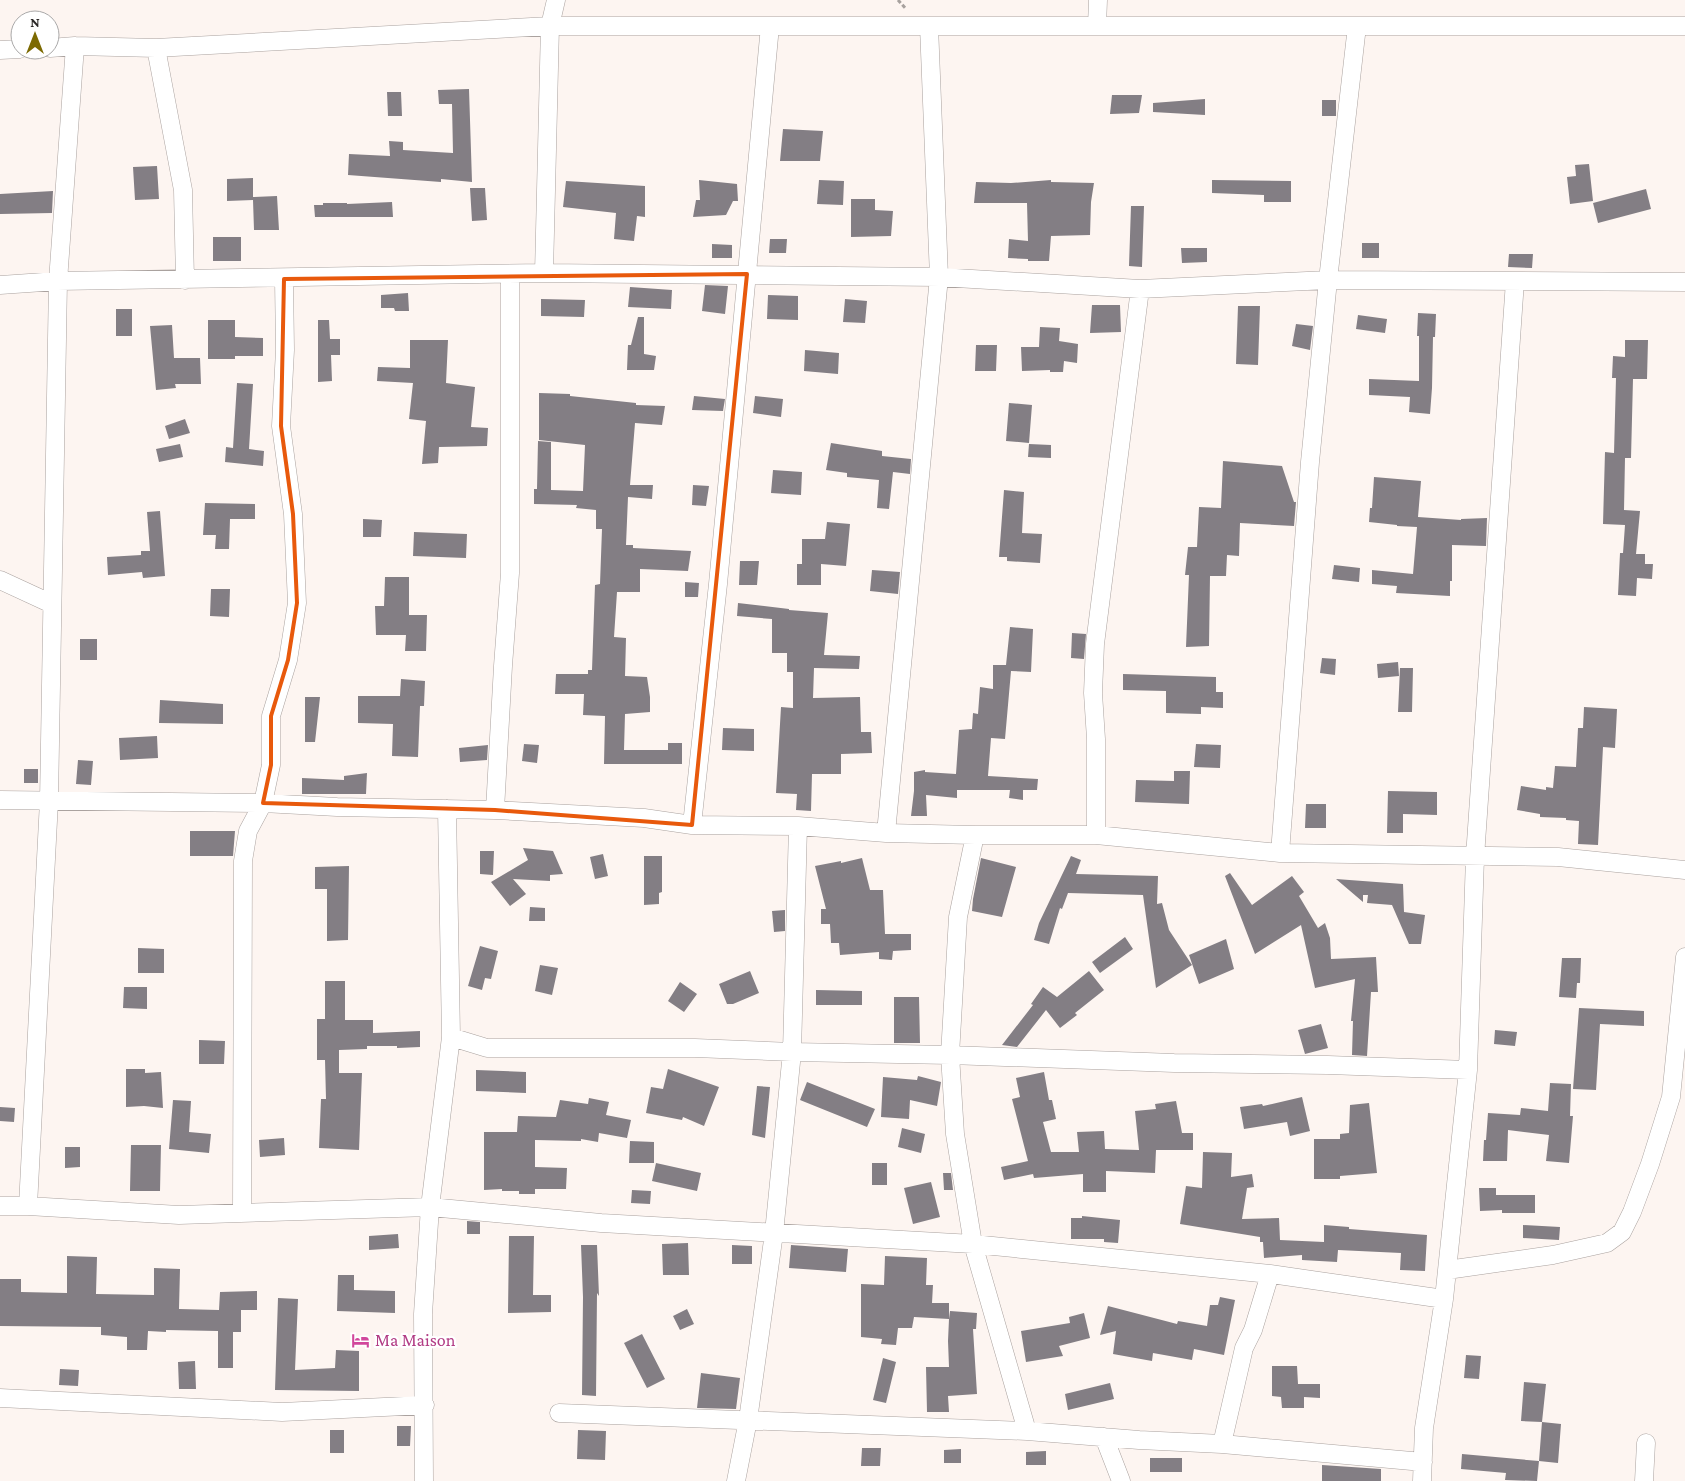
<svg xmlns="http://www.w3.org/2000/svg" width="1685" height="1481" font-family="'Crimson Pro',serif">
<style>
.building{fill:#837e84}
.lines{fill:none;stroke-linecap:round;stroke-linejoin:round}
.minor-casing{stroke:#aaa29f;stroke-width:19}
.path{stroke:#a7a19e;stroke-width:3;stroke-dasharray:4 2.5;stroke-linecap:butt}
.minor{stroke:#fff;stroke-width:18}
.marked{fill:none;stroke:#e8590c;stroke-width:4;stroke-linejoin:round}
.labels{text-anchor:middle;stroke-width:4.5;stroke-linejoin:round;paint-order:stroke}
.hotel-label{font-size:18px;fill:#b23c85;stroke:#fff;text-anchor:start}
</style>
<rect width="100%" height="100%" fill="#fdf5f1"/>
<path class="building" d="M469,89L472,182L441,179V182L348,175L349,154L390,156L389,141L403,142V150L453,153L452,104H439L438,90Z
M387,92H401L402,116H388Z
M1112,95H1142L1139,113L1110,114Z
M1205,99V115L1153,112V103Z
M1322,100H1336V116H1322Z
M783,129L823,131L820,161H780Z
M1589,164L1593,201L1570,204L1567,177L1576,176L1575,165Z
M157,166L159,199L135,200L133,167Z
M253,178V197L277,196L279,230H254L253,200L227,201V179Z
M699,180L737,184L738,201H733L726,215L693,217L696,200H700Z
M819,180L844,181L843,205L817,204Z
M1051,180V182L1094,183L1091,202L1090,235L1051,236L1049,261H1028V259L1008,258L1009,239L1028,241L1027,203H974L976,182L1011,183Z
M1212,180L1291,181V202H1264V195L1212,193Z
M566,181L645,186V217L637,216L634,241L614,239L616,213L563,207Z
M470,188H485L487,220L472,221Z
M1646,189L1651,209L1598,223L1593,203Z
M53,191L52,213L0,214V194Z
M851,199H875V210L893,211L891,236L851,237Z
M392,202L393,217H315L314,205H323V203H347V204Z
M1131,206H1144L1142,267L1129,266Z
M213,237H241V261H213Z
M770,239H787L786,253H769Z
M1362,243H1379V258H1362Z
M712,244L732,245V258H712Z
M1181,248H1207V262L1182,263Z
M1509,254H1533L1532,268L1508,267Z
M705,285L728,286L725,314L702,311Z
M630,287L672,290L671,309L628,307Z
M408,293L409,311H395L394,308H381V295Z
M768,295L798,296V320L767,319Z
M541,299L585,300L584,317L541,316Z
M845,299L867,301L865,323L843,322Z
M1092,305H1120L1121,332L1090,333Z
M1238,306H1260L1258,365L1236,364Z
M116,309H132V336H116Z
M1418,313L1436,314L1435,337H1433L1432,388L1430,414L1409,412L1410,397L1369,395V379L1419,381V336H1417Z
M1358,315L1387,319L1385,333L1356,329Z
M638,317H644V354L656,356L654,370H627L628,345H631Z
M208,320H235V337L263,338V356H235V359H208Z
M318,320H329L330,339H340V355H331L332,381L318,382Z
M1296,324L1313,326L1310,350L1292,346Z
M172,325L174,358H200L201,384H175L176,388L156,390L150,326Z
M1040,327L1060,328L1059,341L1078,344L1077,363L1064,361L1063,372H1050V370L1022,371L1021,347H1039Z
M410,340H448L446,383L475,387L471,427L488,428L487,446L439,447L438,463L422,464L426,421L409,419L413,383L377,381L378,367L410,368Z
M1625,340H1648L1647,379H1633L1631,458H1625L1624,510L1640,511L1636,554H1645V564H1653L1652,579L1637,578L1636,596L1618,595L1620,553H1623L1625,525L1603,524L1605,452L1614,453L1616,378H1612L1613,356L1625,357Z
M976,345H997L996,371H975Z
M805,350L839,353L838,374L804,371Z
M237,383L253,384L249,449L264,451L263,466L225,462L226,447L233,448Z
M539,393L570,394V396L636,403V405L665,406L662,425L635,423L630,485H653L652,499L628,497L626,545H633V548L691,551L688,571L640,569V592H617L614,637L626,638L625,676L647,677L650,697V712L625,714L624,750H668V743H682V764H604L605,716L583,715L584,694H555L556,674H588V670H592L595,585L600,584L602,529H596V510L576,508L577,505L534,504V489H537L538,441L551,442V490L583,491L585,445L539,440Z
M694,396L725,399L723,411L692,410Z
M755,396L783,399L781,417L753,413Z
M1009,403L1032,405L1029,443L1006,441Z
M185,419L190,433L169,439L165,426Z
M831,443L882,451V456L911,459L910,474L893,472L889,509L877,508L879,480L847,477V473L826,470Z
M180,444L183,457L159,462L156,449Z
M1029,444L1051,445V458L1028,457Z
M1223,461L1282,466L1294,502H1296L1294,526L1240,523L1239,556L1227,555L1226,576H1210L1209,646L1186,647L1189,575H1185L1188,547H1197L1199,507L1221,508Z
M773,470L802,472L801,495L771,493Z
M1374,477L1421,481L1418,517L1461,520V519L1487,518L1486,546L1452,545V581H1450V596L1396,593L1397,586L1372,584V570L1413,574L1417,527L1397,526V525L1369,522L1370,508H1372Z
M693,485L709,486L706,506L692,505Z
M1004,490L1024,492L1022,533L1042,534L1040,563L1007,561V557H999Z
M205,503L255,504V519H230L229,549H215L216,535H203Z
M160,511L165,576L143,578L142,572L108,575L107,557L141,555V551H150L147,512Z
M363,519L382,520L381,537H363Z
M827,522L850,524L846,566L821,564V585H797V564H802V539H825Z
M414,532L467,534L466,558L413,556Z
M740,561H759L757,585H739Z
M1334,565L1360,568L1359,582L1332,579Z
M872,570L900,572L898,594L870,591Z
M385,577H409V615H427L426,651H405L406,635H376L375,606H384Z
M685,582L699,583L698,597H685Z
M211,589H230L229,617L210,616Z
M738,603L789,609V610L828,613L824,655L860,656L859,669L814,668L813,698L860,697L861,732H871L872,753L841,754V774H812L811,811L796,810L797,794L776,793L781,707L793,708V672H787V653H772V619L737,616Z
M1010,627L1033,629L1031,672L1011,671L1005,739L991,738L988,776L1038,779L1037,790H1023V800L1009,798L1010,790H957V798L926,795L927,816H911L914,791V772L925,770V772L956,774L959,730L972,729L973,713L978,714L980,687L993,689V665H1006Z
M1072,633L1086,634L1084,659L1071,658Z
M80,639H97V660H80Z
M1322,658L1336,659L1335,675L1320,673Z
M1398,662L1399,676L1378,678L1377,664Z
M1400,668H1413L1412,712H1398Z
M1123,674L1216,677V692H1223V708L1201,707V714L1166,713V691L1123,690Z
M401,679L425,681L424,706H420L418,757L392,756L393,724L358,723V696H400Z
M305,697H320L315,742H305Z
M160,700L223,704V724L159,723Z
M1584,707L1617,709L1615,748L1603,747L1598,845L1578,844L1579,821L1566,820V818L1540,817V814L1517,810L1521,786L1546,790V787L1553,788L1555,766L1576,767L1578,728H1583Z
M723,728L754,729V751L722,750Z
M157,736L158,758L120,760L119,738Z
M524,744L539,745L537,763L522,761Z
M1196,744L1221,745L1220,768L1194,767Z
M488,745L487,760L460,762L459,748Z
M78,760L93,761L91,785L76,784Z
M24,769H38V783H24Z
M1174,771H1190L1189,804L1135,802L1136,780L1174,781Z
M367,773L366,794H302V778L344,780V776Z
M1388,791L1437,792V815L1403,814V833H1387Z
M1306,804H1326V828H1305Z
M190,831H235L233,856H190Z
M523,848L553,851L563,874L550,875V881L513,879L526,894L510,906L491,882L528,860Z
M480,851H494L493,875L480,874Z
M603,854L608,876L595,879L590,857Z
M644,856H662V892L659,893V904L644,905Z
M1071,856L1081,860L1076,874L1158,876L1157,904L1162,903L1169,930L1192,965L1156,988L1143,895L1068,893L1062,909L1060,908L1049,944L1034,940L1039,923Z
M862,858L870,890H883L885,934H911V950L893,951L892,960L879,959V952L840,955L839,943H831L830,924H821V909H826L815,866L841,861V863Z
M981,858L1016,867L1002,917L972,911L973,899Z
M349,866L348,940L327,941V889H315V867Z
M1230,873L1252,905L1292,876L1304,892L1299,896L1318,928L1325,923L1330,938L1331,959L1376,957L1378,992H1371L1367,1056L1352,1055L1353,1021H1351L1355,979L1315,988L1301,925L1255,954L1225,876Z
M1336,879L1403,884L1404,912L1425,915L1421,944H1409L1392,905L1367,903L1368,895H1363V902Z
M530,907L545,908V921H529Z
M785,910V931L774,932L772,911Z
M1125,937L1133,949L1100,973L1092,962Z
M1226,939L1234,969L1199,984L1189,955Z
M480,946L498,951L491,979L485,978L482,990L468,986Z
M138,948L164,949V973H138Z
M1562,958H1581L1580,983H1577L1576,998L1559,997Z
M540,965L558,968L552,995L535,991Z
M750,971L759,993L733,1004H727L719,984Z
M1089,971L1104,990L1075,1013L1077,1015L1060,1028L1046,1010L1017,1047L1002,1045L1033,1005L1031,1004L1043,987L1057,997Z
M325,981H345V1020H373V1033L420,1031V1047L397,1048V1046H367V1049L339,1050V1073H362L359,1150L319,1148L321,1099H326L325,1060H317V1019H325Z
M680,982L697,994L684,1012L668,1001Z
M124,987H147V1009L123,1008Z
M816,990L862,991V1005H816Z
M894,997H919L920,1043H894Z
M1579,1008L1644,1011V1026L1600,1024L1596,1090L1573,1089Z
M1321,1024L1328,1048L1305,1054L1298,1030Z
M1495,1030L1517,1032L1515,1046L1494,1044Z
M199,1040L225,1041L224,1064H199Z
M126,1069H145V1073L161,1072L163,1108L144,1106L126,1107Z
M668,1069L719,1087L704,1126L683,1117L682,1120L646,1113L651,1087L663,1089Z
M476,1070L526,1072V1093L476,1091Z
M1044,1072L1049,1100H1052L1056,1119L1043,1122L1051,1152H1079L1077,1132L1104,1131L1105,1149L1139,1150L1135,1111L1156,1109L1155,1104L1176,1101L1182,1133H1193V1150H1156L1155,1173L1106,1171V1192H1083V1174L1034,1178L1033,1174L1004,1180L1001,1167L1028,1161L1012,1099L1020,1097L1016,1078Z
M918,1076L941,1082L937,1106L910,1100L909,1119L881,1117L883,1077L917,1080Z
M807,1082L875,1109L867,1127L800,1100Z
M1550,1083L1571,1084L1570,1116H1573L1569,1163L1546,1161L1549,1135L1508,1130L1507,1161H1483L1484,1140H1486L1488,1113L1520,1115L1521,1108L1548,1111Z
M757,1086L770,1087L765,1138L752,1135Z
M1302,1097L1310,1131L1290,1136L1287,1122L1244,1129L1240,1107L1262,1104L1263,1106Z
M589,1098L609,1102L606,1115L631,1120L627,1138L599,1133L598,1142L581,1139V1141L535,1140V1167L567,1168L566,1189H535V1194H519V1191H502V1189L484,1190V1132H517L518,1116L556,1117L560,1100L588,1104Z
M173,1100L191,1101L189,1132L211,1134L209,1153L169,1149Z
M1369,1103L1377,1173L1340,1176V1179H1314V1139H1340V1134L1349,1133L1350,1105Z
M0,1107L15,1108L14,1122L0,1121Z
M902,1128L925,1134L921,1153L898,1147Z
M284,1138L285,1155L260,1157L259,1140Z
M630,1141L654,1142V1163H629Z
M131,1145H161L160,1191H130Z
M65,1147H80V1167L65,1168Z
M1203,1152L1232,1153L1231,1177L1252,1174L1254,1187L1247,1188L1242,1219L1279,1218L1280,1240L1324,1242V1225L1349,1227V1229L1427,1235L1425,1271L1400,1270L1401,1253L1338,1250L1337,1262L1302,1260V1255L1264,1258L1263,1242H1260V1237L1180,1224L1186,1186L1202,1188Z
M656,1163L701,1173L697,1191L652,1181Z
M872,1163H887V1185H872Z
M943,1173H951L953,1190H944Z
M931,1182L940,1217L913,1224L904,1188Z
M1479,1188H1496V1195H1535V1213H1502V1210L1480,1211Z
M632,1190L651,1191L650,1204L631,1203Z
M1082,1216L1120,1220L1118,1243L1104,1242V1239H1071V1218H1082Z
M467,1221L480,1222V1234H467Z
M1523,1225L1560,1227L1559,1240L1523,1238Z
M398,1234L399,1248L369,1250V1236Z
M509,1236H534L533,1295H551V1312L508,1313Z
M688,1243L689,1275H663L662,1244Z
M581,1245H597L599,1296L597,1293L596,1396L582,1395L583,1297Z
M732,1245L752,1246V1264H732Z
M791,1245L848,1249L846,1272L789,1268Z
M67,1256L97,1257L96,1294L154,1295V1268L180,1269L179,1309L219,1310L220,1292L257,1291V1310H241V1332H233V1368H218V1331L166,1330V1332L148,1331L147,1350H127V1337L101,1335V1327L0,1326V1279H21V1292L67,1293Z
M885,1256L927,1258L926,1285H933L932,1303H949V1319L950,1311L977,1313L976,1329H973L977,1394L948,1396L949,1412H927L926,1367H949L948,1341L949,1319L914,1317L912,1328H898L896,1345L881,1344L882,1339L861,1337V1284L884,1285Z
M338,1275H354V1290L395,1291V1313L337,1311Z
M1220,1297L1235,1300L1224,1355L1194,1349L1192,1360L1153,1353L1152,1361L1113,1354L1116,1331L1100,1335L1108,1306L1177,1324L1178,1321L1207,1326L1210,1305H1218Z
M278,1298L298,1299L295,1370L335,1368L336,1350L359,1351V1391L275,1390Z
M687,1309L694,1324L680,1330L673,1316Z
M1084,1313L1090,1338L1059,1346L1063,1356L1026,1362L1021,1331L1070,1323L1069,1317Z
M642,1334L665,1379L647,1388L624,1343Z
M1466,1355L1481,1356L1479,1379L1464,1378Z
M883,1358L896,1362L886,1403L873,1400Z
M195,1361L196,1389H179L178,1362Z
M1272,1366H1297L1298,1384H1320V1398L1304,1397V1408H1282L1281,1397L1272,1396Z
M60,1369L79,1370L78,1386L59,1385Z
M701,1373L740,1378L736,1409L697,1408Z
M1524,1382L1546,1384L1542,1422L1521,1421Z
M1110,1383L1114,1399L1068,1410L1065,1394Z
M1542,1422L1561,1424L1558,1463L1539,1461Z
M397,1426H411L410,1446H397Z
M330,1430H344V1453H330Z
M578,1430L606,1431L605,1460L577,1459Z
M862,1448H881L880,1466H861Z
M961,1449V1463H944V1450Z
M1046,1451V1465H1026V1452Z
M1462,1454L1539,1461L1537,1481L1505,1480L1506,1473L1461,1469Z
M1150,1458H1182V1472H1150Z
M1322,1465L1381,1469V1481H1322Z"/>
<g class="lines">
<defs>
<path id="minor" d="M1097,26L1098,0
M50,48L75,46L156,48L550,26H1685
M156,48L183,190L185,280
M0,50L20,49
M544,273L550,26L556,0
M0,285L58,281L544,273L939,277L1140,289L1328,280L1685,282
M0,580L52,604
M0,800L263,803L337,807L495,810L644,818L692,825L798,826L886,833L975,835H1096L1280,853L1558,857L1685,870
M495,810L503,666L510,573V274
M692,825L718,584L770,26
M886,833L939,277L929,26
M975,835L958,917L950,1055L955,1134L973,1244L1027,1431
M1096,835V739L1093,693L1095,644L1140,289
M1280,853L1310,462L1328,280L1357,26
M451,1037L487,1048H695L792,1052L950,1055L1174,1063L1328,1065L1468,1070
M0,1206H28L179,1215L430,1207L601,1223L973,1244L1270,1274L1444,1299
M28,1206L49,801L58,281L75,46
M242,1213L243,861L248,831L263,803L271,765V716L288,660L297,603L293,514L281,426L285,350L284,279
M1447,1270L1553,1255L1607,1243L1622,1232L1632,1212L1650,1164L1671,1097L1685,957
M0,1398L282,1412L425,1405
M559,1413L1027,1431L1139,1440L1222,1444L1244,1348L1253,1330L1270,1274
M1104,1437L1121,1481
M1222,1444L1423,1462
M424,1481L423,1314L430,1207L451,1037L447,809
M736,1481L748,1420L774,1233L792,1052L798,826
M1422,1481L1424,1428L1444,1299L1468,1070L1475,857L1515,281
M1644,1481L1646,1443"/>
</defs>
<use href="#minor" class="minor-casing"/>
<path class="path" d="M898,0L906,9"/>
<use href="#minor" class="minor"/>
</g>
<path class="marked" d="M747,274L692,825L495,810L263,803L271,765V716L288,660L297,603L293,514L281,426L284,279Z"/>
<defs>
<symbol id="hotel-bare" viewBox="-9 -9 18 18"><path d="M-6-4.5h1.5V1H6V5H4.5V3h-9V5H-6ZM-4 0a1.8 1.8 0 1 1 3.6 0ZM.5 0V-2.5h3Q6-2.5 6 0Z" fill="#d1479c" stroke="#fff" stroke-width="2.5" paint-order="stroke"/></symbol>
</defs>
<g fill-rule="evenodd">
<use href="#hotel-bare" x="348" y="1328" width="25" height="25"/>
</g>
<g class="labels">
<g class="hotel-label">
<text x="375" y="1346">Ma Maison</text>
</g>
</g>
<g transform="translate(35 35)"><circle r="24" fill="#ffffff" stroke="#aaa9a9"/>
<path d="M0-4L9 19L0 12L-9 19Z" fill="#7c6a02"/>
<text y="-8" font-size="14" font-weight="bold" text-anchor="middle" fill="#2b2827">N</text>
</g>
</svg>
